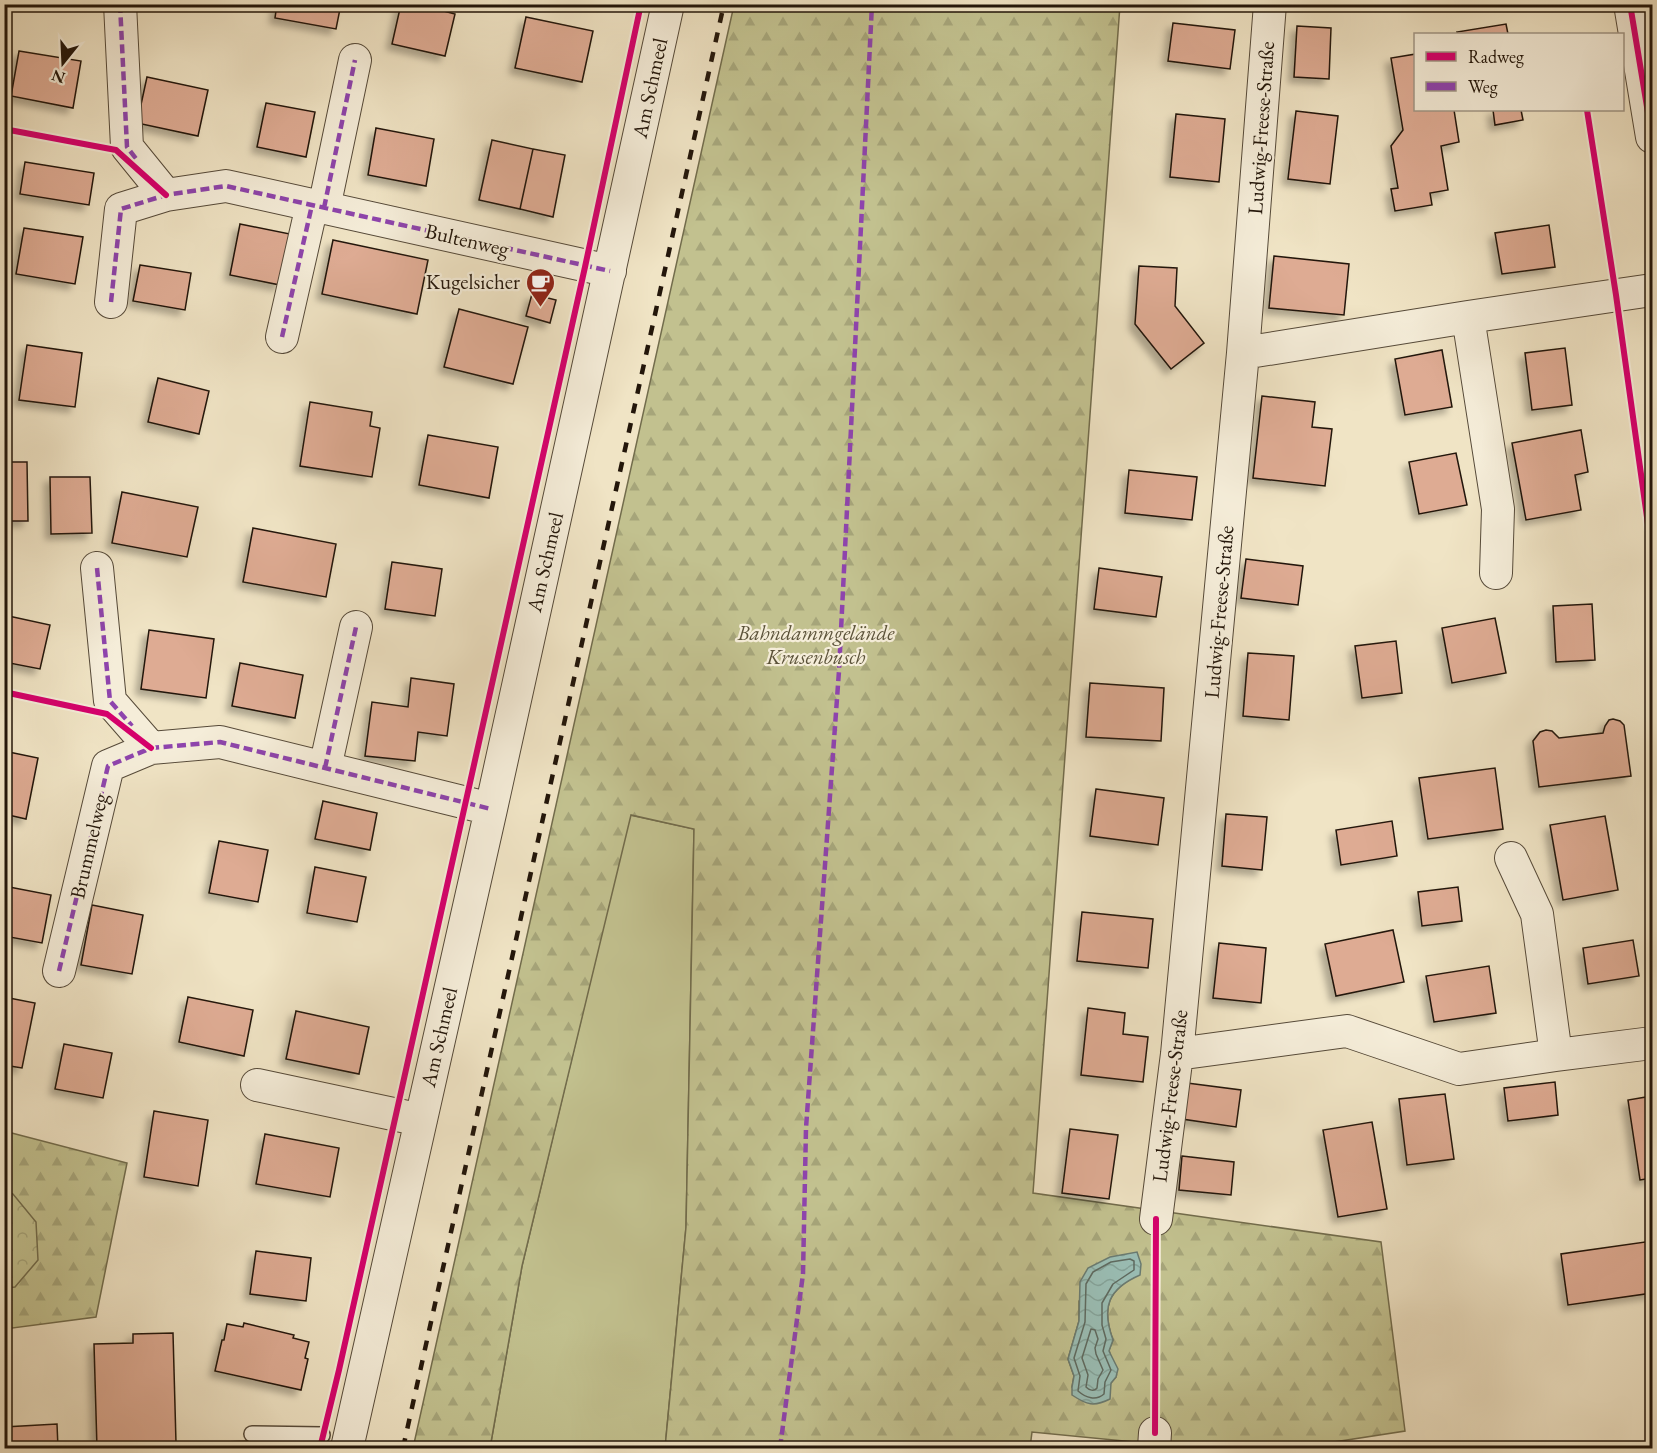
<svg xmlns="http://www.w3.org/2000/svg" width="1657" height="1453" font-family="'EB Garamond',serif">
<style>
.green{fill:#c2c18f;stroke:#726c4c;stroke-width:1.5}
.forest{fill:url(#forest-firs);stroke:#726c4c;stroke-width:1.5;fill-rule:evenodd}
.park{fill:url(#park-crowns);stroke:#726c4c;stroke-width:1.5}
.water{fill:url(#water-waves);stroke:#6a7b71;stroke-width:1.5}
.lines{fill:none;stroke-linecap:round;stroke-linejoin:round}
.shore{stroke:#5e6a60;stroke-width:1.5}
.building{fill:#deab93;stroke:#23160a;stroke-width:1.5;filter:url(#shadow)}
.service-casing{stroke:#564a39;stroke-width:18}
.minor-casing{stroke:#564a39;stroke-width:34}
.service{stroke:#f5edd9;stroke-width:15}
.minor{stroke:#f5edd9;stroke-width:32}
.rail{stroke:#23160a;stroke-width:4.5;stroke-dasharray:10 10;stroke-linecap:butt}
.quiet{stroke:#8e44ad;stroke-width:4.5;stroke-dasharray:9 4.5;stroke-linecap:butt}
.cycleway-casing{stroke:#f5edd9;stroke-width:10}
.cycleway{stroke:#d6006c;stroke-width:6}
.labels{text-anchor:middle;stroke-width:4.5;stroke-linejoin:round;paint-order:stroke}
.street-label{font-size:21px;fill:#23160a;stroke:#f5edd9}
.poi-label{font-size:21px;fill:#23160a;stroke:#f5edd9;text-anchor:end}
.park-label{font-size:21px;font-style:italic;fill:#5b5239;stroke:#f5edd9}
</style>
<defs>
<pattern id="forest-firs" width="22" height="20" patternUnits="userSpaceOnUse" patternTransform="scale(1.5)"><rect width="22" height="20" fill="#c2c18f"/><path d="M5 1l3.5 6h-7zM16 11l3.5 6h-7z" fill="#a6a57a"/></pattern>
<pattern id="park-crowns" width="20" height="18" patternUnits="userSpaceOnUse" patternTransform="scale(1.5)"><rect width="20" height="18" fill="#c2c18f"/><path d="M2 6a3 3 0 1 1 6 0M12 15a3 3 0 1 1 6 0" fill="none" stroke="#a6a57a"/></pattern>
<pattern id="water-waves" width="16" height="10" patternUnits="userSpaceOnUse" patternTransform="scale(1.5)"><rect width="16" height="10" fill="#9abeb5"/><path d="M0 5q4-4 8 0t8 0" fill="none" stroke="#84a39a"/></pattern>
<filter id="shadow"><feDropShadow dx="-5.5" dy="5.5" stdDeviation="3" flood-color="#0004"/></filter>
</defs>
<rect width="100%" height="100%" fill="#f0e4c5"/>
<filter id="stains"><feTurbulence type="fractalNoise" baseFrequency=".00333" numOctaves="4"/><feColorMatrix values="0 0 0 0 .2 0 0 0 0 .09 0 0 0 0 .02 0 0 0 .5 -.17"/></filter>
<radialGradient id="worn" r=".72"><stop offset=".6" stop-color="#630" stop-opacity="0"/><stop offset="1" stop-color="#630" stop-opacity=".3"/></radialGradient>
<path class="green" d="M630,815L694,829L686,1227L665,1448H490L522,1266Z"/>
<path class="forest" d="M734,5H1120L1033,1193L1381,1242L1405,1431L1295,1448H1196L1032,1432L1030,1448H665L686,1227L694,829L631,815L522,1266L490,1448H413ZM1140,1274C1108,1289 1101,1307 1113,1340L1109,1350L1116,1377L1111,1383L1072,1387L1074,1376L1068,1359L1079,1321V1301Z
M4,1131L127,1163L96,1317L5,1329Z"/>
<path class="park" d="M5,1190L13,1194L36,1222L38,1260L15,1287L5,1288Z"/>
<path class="water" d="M1137,1252L1141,1264L1140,1275C1108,1289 1101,1307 1113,1340L1109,1351L1118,1369L1116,1377L1111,1383L1110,1399C1094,1407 1087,1405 1072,1395V1387L1074,1376L1068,1359L1079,1321L1080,1282L1088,1268L1110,1257Z"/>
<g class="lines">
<path class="shore" d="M1130,1259L1134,1261V1270L1113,1284L1102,1303V1325L1106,1339L1103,1351L1111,1370L1105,1382L1104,1394C1096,1401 1086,1398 1078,1391L1080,1376L1074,1358L1085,1322L1086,1284L1093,1272L1111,1262Z
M1091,1329L1095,1330L1098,1339L1095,1348L1096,1354L1103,1370L1098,1379L1097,1388C1094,1392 1089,1390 1086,1387L1088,1375L1082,1358Z"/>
</g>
<path class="building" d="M277,4H341L336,29L275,18Z
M401,4H417L455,14L445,56L392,44Z
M526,17L593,31L582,82L515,68Z
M1173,23L1235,30L1230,69L1168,61Z
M1506,24L1508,34H1458L1457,32Z
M1297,26L1331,28L1329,79L1294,77Z
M19,51L81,61L73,108L11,96Z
M1416,54V110H1454L1459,142L1441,146L1448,190L1430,193L1432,205L1395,211L1391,189L1398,188L1391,146L1403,130L1391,58Z
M147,77L208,90L198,136L137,123Z
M266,103L315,112L306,157L257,147Z
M1493,110H1521L1523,120L1495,125Z
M1296,111L1338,116L1330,184L1288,179Z
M1176,114L1225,119L1219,182L1170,177Z
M376,128L434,139L426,186L368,175Z
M492,140L533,149L520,209L479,200Z
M533,149L565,155L553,217L520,209Z
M25,162L94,173L89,205L20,194Z
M240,224L290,234L280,285L230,275Z
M1549,225L1555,267L1502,274L1495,233Z
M24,228L83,237L75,284L16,274Z
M333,240L428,260L417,314L322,294Z
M1274,256L1349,264L1344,315L1269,308Z
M140,265L191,273L185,310L133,301Z
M1139,266L1177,268L1175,306L1204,343L1171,369L1135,324Z
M532,294L556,300L550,323L526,316Z
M459,309L528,327L513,384L444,367Z
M27,345L82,353L75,407L19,400Z
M1565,348L1572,405L1532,410L1525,353Z
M1442,350L1452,407L1405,415L1395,359Z
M158,378L209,391L199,434L148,422Z
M1262,396L1315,402L1312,427L1332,429L1325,486L1253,478Z
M310,402L372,412L370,426L380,428L372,477L300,466Z
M1581,430L1588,472L1575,475L1581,510L1526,520L1512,443Z
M428,435L498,447L489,498L419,485Z
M1456,453L1467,505L1419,514L1409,462Z
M4,462H27L28,521H4Z
M1129,470L1197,477L1192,520L1125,513Z
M50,477H90L92,533L51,534Z
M122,492L198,507L187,557L112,543Z
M253,528L336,544L326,597L243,582Z
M1246,559L1303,566L1298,605L1241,598Z
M392,562L442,569L435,616L385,609Z
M1099,568L1162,577L1156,617L1094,609Z
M1592,604L1595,660L1556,662L1553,606Z
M4,615L50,625L40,669L4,662Z
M1495,618L1506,673L1452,683L1442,628Z
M149,630L214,639L206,698L141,689Z
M1396,641L1402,693L1362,698L1355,646Z
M1248,653L1294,656L1289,720L1243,716Z
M240,663L303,675L295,718L232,706Z
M411,678L454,684L447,736L418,732L415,761L365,756L372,702L408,707Z
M1090,683L1164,688L1161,741L1086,737Z
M1613,719L1620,721L1624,725L1631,776L1539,787L1533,741L1540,732L1546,730L1552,731L1559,738L1603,733L1605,726L1609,720Z
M4,751L38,758L26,819L4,814Z
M1495,768L1503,829L1428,839L1419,778Z
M1096,789L1164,798L1158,845L1090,836Z
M323,801L377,813L370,850L315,839Z
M1226,814L1267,817L1262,870L1222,866Z
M1605,816L1618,890L1563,900L1550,825Z
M1392,821L1397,856L1341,865L1336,830Z
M219,841L268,850L258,902L209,893Z
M315,867L366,877L357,922L307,913Z
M4,886L51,895L42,943L4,936L6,927H4Z
M1458,887L1462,921L1422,926L1418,892Z
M92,905L143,915L132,974L81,965Z
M1082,912L1153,919L1148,968L1077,961Z
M1393,930L1404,982L1336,996L1325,944Z
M1633,940L1639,976L1588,984L1583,948Z
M1219,943L1266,948L1261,1003L1213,998Z
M1489,966L1496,1013L1434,1022L1426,976Z
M4,997L35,1003L22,1068L4,1065Z
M188,997L253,1010L244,1056L179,1042Z
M1088,1008L1125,1013L1123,1034L1148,1037L1143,1082L1081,1075Z
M296,1011L369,1027L359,1074L286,1059Z
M64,1044L112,1053L103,1098L55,1089Z
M1555,1082L1558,1115L1508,1121L1504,1088Z
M1187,1083L1241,1090L1236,1127L1182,1119Z
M1445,1094L1454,1159L1407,1165L1399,1099Z
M1652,1096V1178L1640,1180L1628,1100Z
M154,1111L208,1120L198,1186L144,1177Z
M1372,1122L1387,1209L1338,1217L1323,1130Z
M1070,1129L1118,1135L1109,1199L1062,1193Z
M265,1134L339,1148L330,1197L256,1184Z
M1182,1156L1234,1162L1231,1195L1179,1190Z
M1652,1241V1293L1568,1305L1561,1254Z
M256,1251L311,1258L306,1301L250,1294Z
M244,1323L294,1335L293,1338L309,1342L305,1358L308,1359L301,1390L215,1371L222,1340H224L227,1324L243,1327Z
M173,1333L176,1443L261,1441L262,1448H97L94,1344L133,1343V1334Z
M57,1424L58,1448H4V1427Z"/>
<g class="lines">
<defs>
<path id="service" d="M252,1434L322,1435"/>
<path id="minor" d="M120,4L127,147L166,195
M1630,4L1652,137
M324,208L355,60
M111,302L121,209L166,195L226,186L610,271
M1468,317L1498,509L1496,573
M282,337L312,205
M1243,353L1468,317L1652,290
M97,568L110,701L151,748
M325,768L356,627
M1511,858L1537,914L1556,1055
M59,971L108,766L151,748L220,742L491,809
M1177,1054L1347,1031L1459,1069L1556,1055L1652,1043
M257,1085L421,1120
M1156,1219L1177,1054L1243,353L1270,4
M347,1448L491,809L668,4
M1154,1448L1155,1433"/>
</defs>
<use href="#service" class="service-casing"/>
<use href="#minor" class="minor-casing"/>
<use href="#service" class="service"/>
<use href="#minor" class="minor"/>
<path class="rail" d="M403,1448L724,4"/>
<path class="quiet" d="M120,4L127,147L137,160
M324,208L355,60
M111,302L121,209L166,195L226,186L610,271
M282,337L312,205
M97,568L110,701L132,726
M325,768L356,627
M59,971L108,766L151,748L220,742L491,809
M780,1448L803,1274L806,1128L839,671L872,4"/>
<defs>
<path id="cycleway" d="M1630,4L1652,137
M1587,110L1616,295L1652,553
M4,129L116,150L166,195
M4,692L107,714L151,748
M1155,1433L1156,1219
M320,1448L339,1370L585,267L641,4"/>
</defs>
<use href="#cycleway" class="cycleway-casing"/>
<use href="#cycleway" class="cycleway"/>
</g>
<defs>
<symbol id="cafe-pin" viewBox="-11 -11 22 30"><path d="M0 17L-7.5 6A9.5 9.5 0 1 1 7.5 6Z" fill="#8f2418" stroke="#f5edd9"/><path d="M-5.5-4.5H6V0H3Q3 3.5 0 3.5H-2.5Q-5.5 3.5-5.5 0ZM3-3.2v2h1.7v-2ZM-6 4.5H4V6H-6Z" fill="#fff"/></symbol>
</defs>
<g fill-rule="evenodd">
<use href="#cafe-pin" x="524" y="266" width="33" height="45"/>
</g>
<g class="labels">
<g class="street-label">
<text transform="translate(650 88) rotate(-78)" y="7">Am Schmeel</text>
<text transform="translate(1261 128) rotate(-86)" y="7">Ludwig-Freese-Straße</text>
<text transform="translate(467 240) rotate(13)" y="7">Bultenweg</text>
<text transform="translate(545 562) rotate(-77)" y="7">Am Schmeel</text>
<text transform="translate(1219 612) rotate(-85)" y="7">Ludwig-Freese-Straße</text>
<text transform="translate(89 846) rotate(-77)" y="7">Brummelweg</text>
<text transform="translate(439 1037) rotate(-77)" y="7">Am Schmeel</text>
<text transform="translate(1170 1096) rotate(-83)" y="7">Ludwig-Freese-Straße</text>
</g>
<g class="poi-label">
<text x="520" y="289">Kugelsicher</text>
</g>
<g class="park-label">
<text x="816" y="640">Bahndammgelände<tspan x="816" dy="24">Krusenbusch</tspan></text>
</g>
</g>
<rect width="1657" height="1453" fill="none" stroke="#f0e4c5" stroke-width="24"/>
<rect x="6" y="6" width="1645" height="1441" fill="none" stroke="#23160a" stroke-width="3"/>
<rect x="12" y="12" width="1633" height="1429" fill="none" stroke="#23160a" stroke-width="1.5"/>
<rect x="1414" y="33" width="210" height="78" fill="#f5edd9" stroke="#a19786" stroke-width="1.5"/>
<rect x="1426" y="52" width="30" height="9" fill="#d6006c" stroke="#a19786" stroke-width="1.5"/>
<text x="1468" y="63" font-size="18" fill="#23160a">Radweg</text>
<rect x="1426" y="82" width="30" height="9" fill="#8e44ad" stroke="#a19786" stroke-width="1.5"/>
<text x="1468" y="93" font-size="18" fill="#23160a">Weg</text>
<g transform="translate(63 63) rotate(198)" stroke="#f5edd9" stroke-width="4.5" paint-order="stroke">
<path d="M0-4.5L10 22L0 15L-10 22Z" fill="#23160a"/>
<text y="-9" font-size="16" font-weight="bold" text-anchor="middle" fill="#23160a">N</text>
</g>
<rect width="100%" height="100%" filter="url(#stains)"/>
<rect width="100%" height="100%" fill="url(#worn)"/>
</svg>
